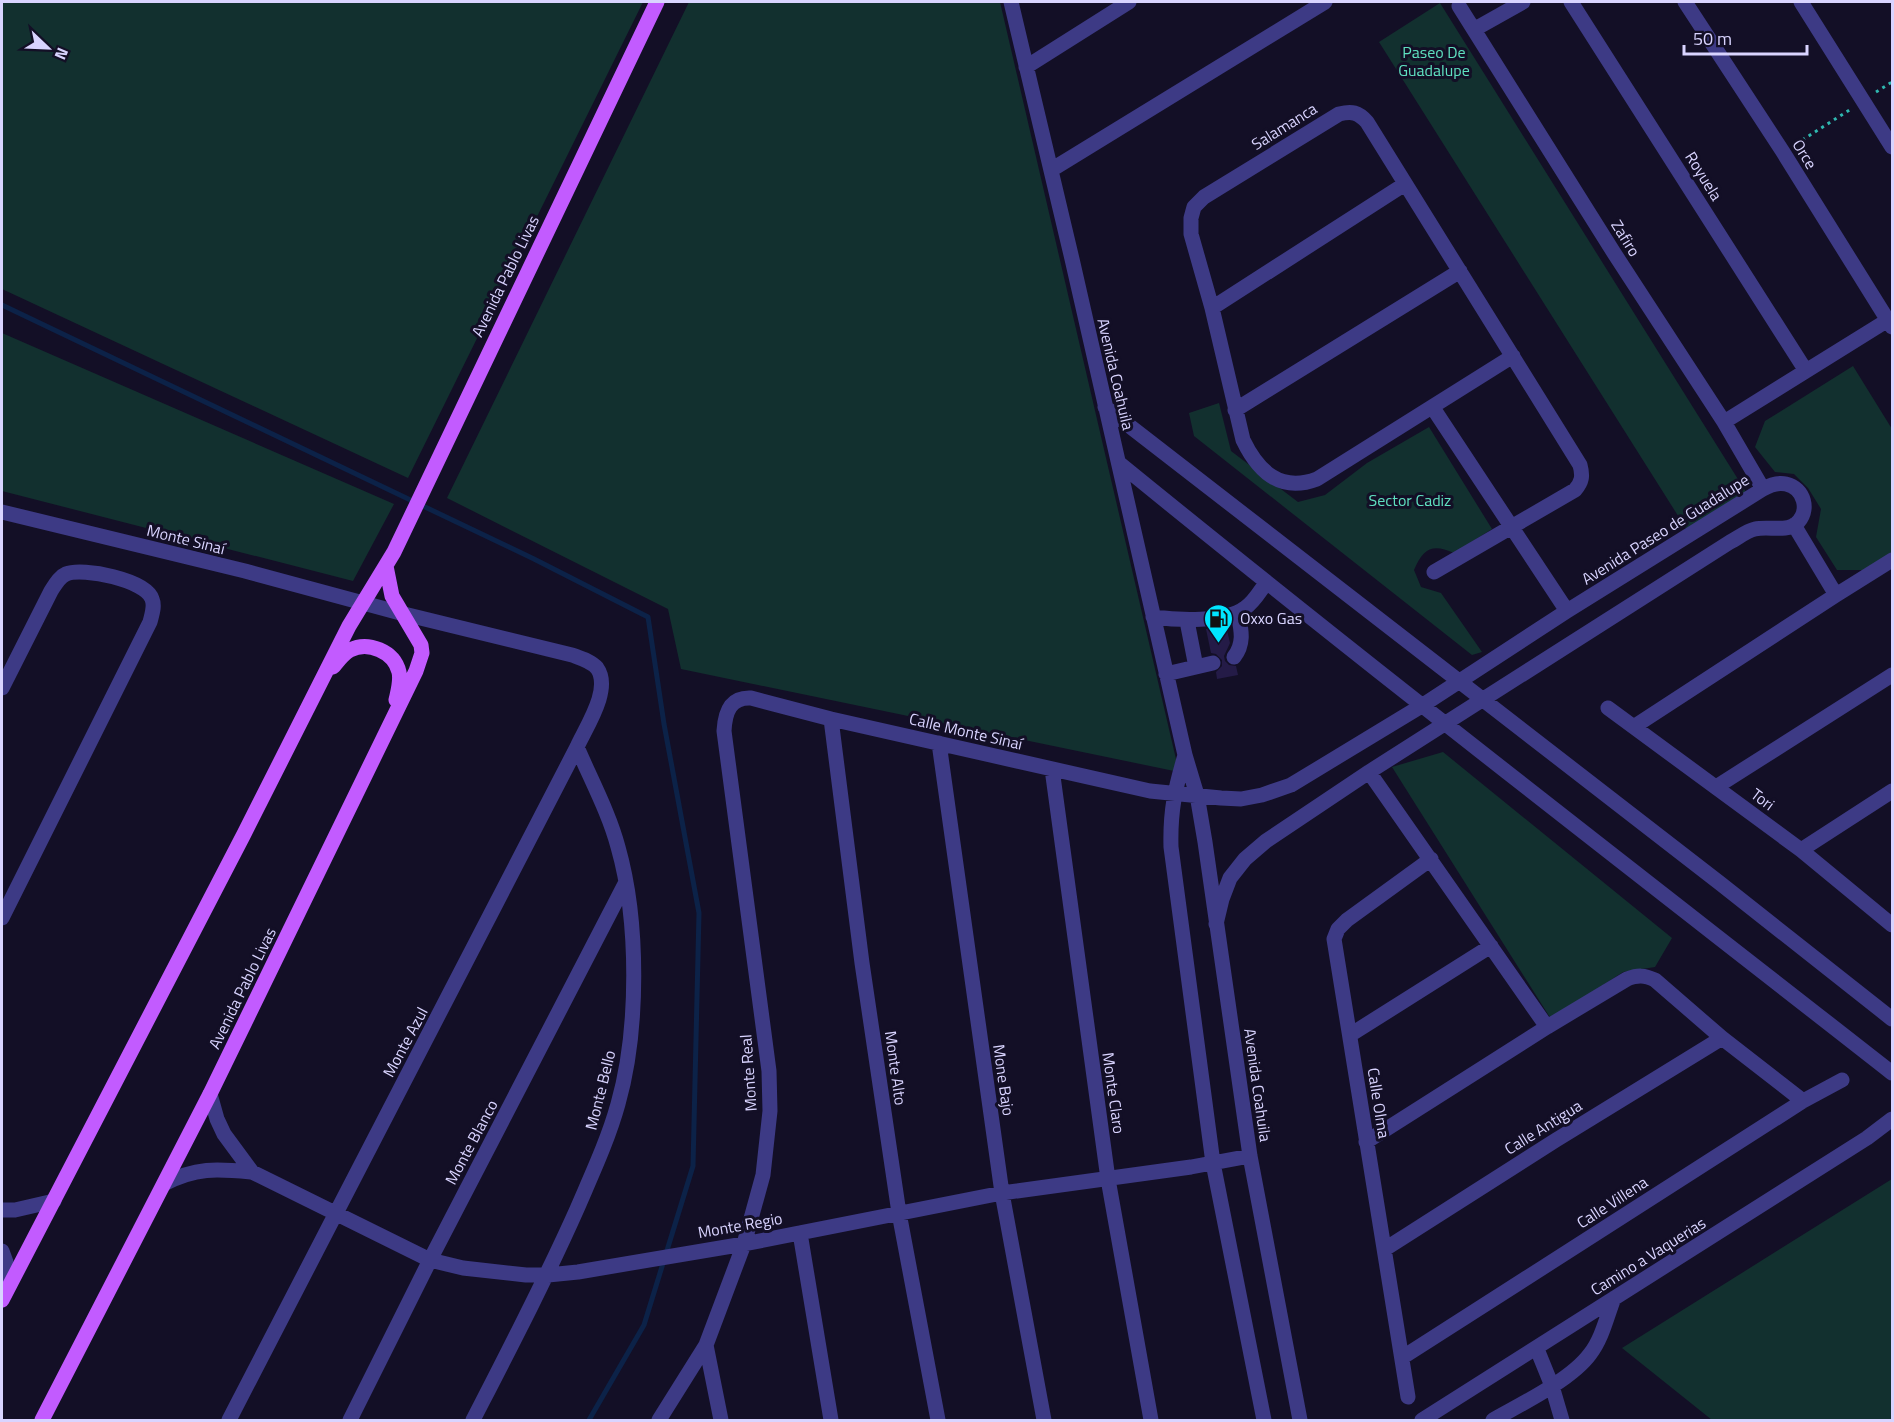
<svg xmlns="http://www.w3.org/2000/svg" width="1894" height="1422" font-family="'Titillium Web',sans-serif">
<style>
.green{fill:#12302f}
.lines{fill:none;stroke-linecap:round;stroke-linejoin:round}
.stream{stroke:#0c2248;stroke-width:5}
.building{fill:#241b47}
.path{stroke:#2fb8b0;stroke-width:3;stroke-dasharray:3 4.5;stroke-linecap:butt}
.minor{stroke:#3d3a85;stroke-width:15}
.major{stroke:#c25bff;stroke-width:15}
.labels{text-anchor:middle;stroke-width:6;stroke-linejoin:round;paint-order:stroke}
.park-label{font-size:16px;fill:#5fe0c0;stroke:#130f26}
.street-label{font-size:16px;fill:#d9d4ff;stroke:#130f26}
.poi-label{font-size:16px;fill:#d9d4ff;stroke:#130f26;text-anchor:start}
</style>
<rect width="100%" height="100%" fill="#130f26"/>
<path class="green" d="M2,2H643L408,478L2,289Z
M689,2H1000L1179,772L681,669L668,609L447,498Z
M1440,3L1746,492L1687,530L1379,42Z
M2,333L394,504L353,581L2,491Z
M1853,366L1892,429V554L1863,570H1837L1816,537L1821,509L1808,488L1794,474L1775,472L1755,447L1765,421Z
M1219,403L1231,451L1298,502L1325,495L1367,463L1429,427L1492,529L1454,553C1432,543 1423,549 1414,570L1421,587L1441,593L1482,652L1472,655L1194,436L1189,413Z
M1443,752L1672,938L1655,967L1623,972L1551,1019L1392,767Z
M1892,1179V1420H1712L1622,1348Z"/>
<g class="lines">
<path class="stream" d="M2,305L534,559L648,617L664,724L699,913L693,1166L644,1325L589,1420"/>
</g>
<path class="building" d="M1226,626L1230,643L1224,656L1225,661L1229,665L1236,666L1238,675L1217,679L1216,672L1222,666V660L1216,654L1211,653L1206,629Z"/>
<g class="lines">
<path class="path" d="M1876,92L1892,82
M1796,144L1851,109"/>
<path class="minor" d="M1011,2L1072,259L1185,755L1197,795L1205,842L1250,1156L1300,1420
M1571,2L1806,371
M1685,2L1783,152L1892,327
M1801,2L1892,147
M1459,6L1614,253L1724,422L1763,489
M1475,29L1523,2
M1026,67L1129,2
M1051,170L1325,2
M1212,308L1405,184
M1105,407L1721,884L1892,1019
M1433,408L1567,611
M1235,410L1460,271
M1724,422L1888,320
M1119,463C1373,670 1634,871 1892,1073
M2,512L245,571L404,614L572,655C580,658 591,661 597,668C612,689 586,727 577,747L229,1420
M1794,525L1836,595
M1434,572L1575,490C1582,482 1583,476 1580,465L1367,122C1358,112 1352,111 1339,114L1204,197L1194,207L1191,218V234L1212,308L1243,440C1258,471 1280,493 1317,479L1513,356
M1153,617C1176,620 1226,623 1245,608C1254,602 1260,591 1266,583
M1187,621L1196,667
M1234,657C1245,643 1241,629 1238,613
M1166,674L1213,663
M2,688L51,591C55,585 59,577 66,574C83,567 146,580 152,599C155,606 152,614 150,622L2,918
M1608,708L1801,850L1892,925
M831,719L862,963L899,1213L938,1420
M1635,726L1836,595L1892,560
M939,743L1002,1193L1044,1420
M1185,755C1175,789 1170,811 1171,847L1213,1163L1264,1420
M1052,769L1108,1179L1151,1420
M1369,772L1547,1027
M1716,787L1892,675
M1801,850L1892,791
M1350,1035L1491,946
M210,1094L217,1119L224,1134L252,1172
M1366,1142L1547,1027L1627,979C1638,975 1644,975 1655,980L1722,1038L1803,1101
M164,1184C196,1167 217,1169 252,1172L430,1260L463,1268L526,1275H548L578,1272L744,1244L1002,1193L1191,1167L1250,1156
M2,1210H15L54,1201
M800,1233L831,1420
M1385,1249L1556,1140L1722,1038
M2,1251L6,1262L10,1284
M706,1345L721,1420
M1537,1349L1552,1386L1562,1420
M1403,1357L1803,1101L1842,1080
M1408,1397L1334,939L1338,929L1347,920L1431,859
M350,1420L430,1260L626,882
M473,1420C509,1350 545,1281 577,1209C592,1174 608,1140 618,1104C639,1030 639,921 618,847C609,813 591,780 577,747
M659,1420L706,1345L744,1244L763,1175L770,1111L769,1071L724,731C725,712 730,697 751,698L831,719L1150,791L1221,798L1241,799L1262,795L1291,785L1423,705L1567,611L1763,489C1770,485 1777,482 1786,484C1804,488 1811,511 1796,524C1786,532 1768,526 1755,529C1746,531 1738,538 1730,542L1369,772L1266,841L1245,859L1230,878L1222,899L1216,924
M1422,1420L1867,1138L1892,1119
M1493,1420C1521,1404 1571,1380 1590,1354C1602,1339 1607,1316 1614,1298"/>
<path class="major" d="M333,667C338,661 343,654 350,650C368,641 394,651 399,672C401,681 398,691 396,700
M2,1300L244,834L349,626L394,552L657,2
M42,1420L210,1094L416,671L422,653L421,645L392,596L386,566"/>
</g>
<defs>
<symbol id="fuel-pin" viewBox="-11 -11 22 30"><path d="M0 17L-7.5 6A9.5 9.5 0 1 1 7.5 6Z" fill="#00e5ff" stroke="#130f26"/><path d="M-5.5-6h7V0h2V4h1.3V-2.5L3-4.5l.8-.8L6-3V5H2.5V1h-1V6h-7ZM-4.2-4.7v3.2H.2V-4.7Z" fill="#111"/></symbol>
</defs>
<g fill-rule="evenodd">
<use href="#fuel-pin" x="1202" y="602" width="33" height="45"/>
</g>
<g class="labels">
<g class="park-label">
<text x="1434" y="58">Paseo De<tspan x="1434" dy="18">Guadalupe</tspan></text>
<text x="1410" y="506">Sector Cadiz</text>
</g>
<g class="street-label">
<text transform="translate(1284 126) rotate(-32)" y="6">Salamanca</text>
<text transform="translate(1805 154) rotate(58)" y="6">Orce</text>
<text transform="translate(1704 176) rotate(58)" y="6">Royuela</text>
<text transform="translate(1626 238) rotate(58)" y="6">Zafiro</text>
<text transform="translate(505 276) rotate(-64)" y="6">Avenida Pablo Livas</text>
<text transform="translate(1116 374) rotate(77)" y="6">Avenida Coahuila</text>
<text transform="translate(1665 529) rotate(-32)" y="6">Avenida Paseo de Guadalupe</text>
<text transform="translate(186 539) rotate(14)" y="6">Monte Sinaí</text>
<text transform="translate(966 731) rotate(13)" y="6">Calle Monte Sinaí</text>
<text transform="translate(1763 799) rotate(37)" y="6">Tori</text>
<text transform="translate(242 988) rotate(-64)" y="6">Avenida Pablo Livas</text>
<text transform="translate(405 1042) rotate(-62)" y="6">Monte Azul</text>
<text transform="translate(896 1068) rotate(82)" y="6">Monte Alto</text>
<text transform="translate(748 1073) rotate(-94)" y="6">Monte Real</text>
<text transform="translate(1004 1080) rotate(82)" y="6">Mone Bajo</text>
<text transform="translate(1258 1085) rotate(82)" y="6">Avenida Coahuila</text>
<text transform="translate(600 1090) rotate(-76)" y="6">Monte Bello</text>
<text transform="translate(1114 1093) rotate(82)" y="6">Monte Claro</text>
<text transform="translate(1379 1103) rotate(81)" y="6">Calle Olma</text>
<text transform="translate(1543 1127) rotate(-32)" y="6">Calle Antigua</text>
<text transform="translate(471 1142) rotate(-62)" y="6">Monte Blanco</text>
<text transform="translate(1612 1202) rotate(-33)" y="6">Calle Villena</text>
<text transform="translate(740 1225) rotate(-10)" y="6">Monte Regio</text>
<text transform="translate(1648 1256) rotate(-32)" y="6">Camino a Vaquerias</text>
</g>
<g class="poi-label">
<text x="1240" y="624">Oxxo Gas</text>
</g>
</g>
<rect width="1894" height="1422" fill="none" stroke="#d9d4ff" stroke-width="6"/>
<g transform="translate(48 48) rotate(113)" stroke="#130f26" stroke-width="4.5" paint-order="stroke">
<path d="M0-4.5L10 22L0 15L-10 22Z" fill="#d9d4ff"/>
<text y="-9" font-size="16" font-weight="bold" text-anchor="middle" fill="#d9d4ff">N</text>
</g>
<path d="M1684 45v9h123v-9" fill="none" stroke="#d9d4ff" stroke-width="3"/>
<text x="1693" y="45" font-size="18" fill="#d9d4ff" stroke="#130f26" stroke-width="4.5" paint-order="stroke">50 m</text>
</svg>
